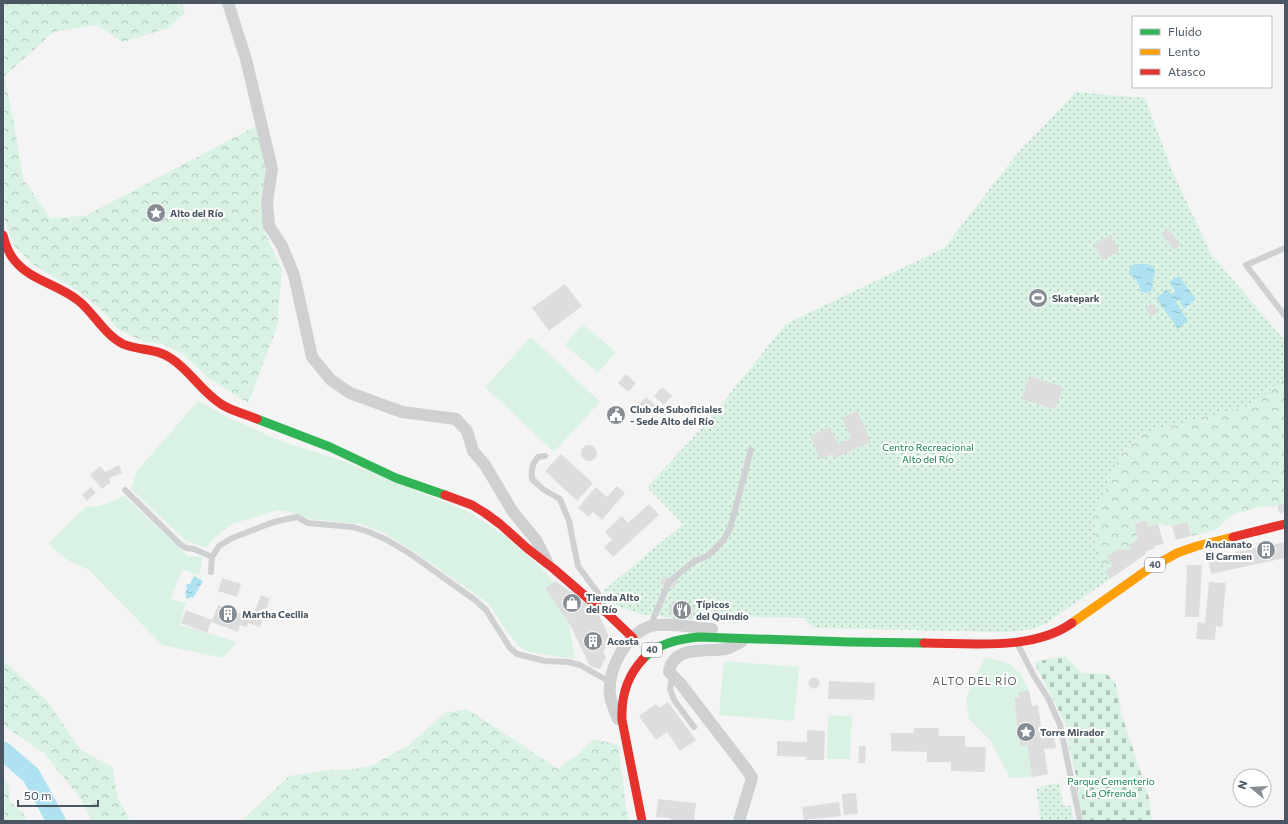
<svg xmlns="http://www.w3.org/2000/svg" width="1288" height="824" font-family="Commissioner,sans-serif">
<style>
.grass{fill:#d9f2e3}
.forest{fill:url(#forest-crowns)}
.cemetery{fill:url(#cemetery-stones)}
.park{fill:url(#park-dots)}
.water{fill:url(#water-ripples)}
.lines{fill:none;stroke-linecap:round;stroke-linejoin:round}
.river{stroke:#aee2f0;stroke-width:19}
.building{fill:#ddddde}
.lane{stroke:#ced0d2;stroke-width:6}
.street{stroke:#ced0d2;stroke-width:12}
.fast{stroke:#30b455;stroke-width:9}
.slow{stroke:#ff9f0a;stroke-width:9}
.jam{stroke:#e5322d;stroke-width:9}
.labels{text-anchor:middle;stroke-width:4;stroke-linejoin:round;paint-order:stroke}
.shield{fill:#fff;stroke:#808990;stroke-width:1}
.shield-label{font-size:9px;font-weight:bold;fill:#4a5661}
.poi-label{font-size:10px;font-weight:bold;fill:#4a5661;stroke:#fff;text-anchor:start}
.park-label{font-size:10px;fill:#17864f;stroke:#fff}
.neighbourhood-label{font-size:11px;letter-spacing:1px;fill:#5f6368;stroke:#fff}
</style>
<defs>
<pattern id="forest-crowns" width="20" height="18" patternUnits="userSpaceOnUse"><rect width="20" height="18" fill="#d9f2e3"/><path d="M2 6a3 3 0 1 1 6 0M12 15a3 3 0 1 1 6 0" fill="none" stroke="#b2c7bb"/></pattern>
<pattern id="cemetery-stones" width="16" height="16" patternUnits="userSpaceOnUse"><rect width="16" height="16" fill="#d9f2e3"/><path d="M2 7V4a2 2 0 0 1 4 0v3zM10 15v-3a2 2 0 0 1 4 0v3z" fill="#b2c7bb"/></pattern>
<pattern id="park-dots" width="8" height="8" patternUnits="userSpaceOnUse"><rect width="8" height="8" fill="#d9f2e3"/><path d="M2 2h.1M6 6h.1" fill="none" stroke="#b2c7bb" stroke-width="1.8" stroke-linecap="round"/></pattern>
<pattern id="water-ripples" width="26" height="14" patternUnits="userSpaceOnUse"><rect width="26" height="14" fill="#aee2f0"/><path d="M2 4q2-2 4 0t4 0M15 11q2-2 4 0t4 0" fill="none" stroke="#90bac6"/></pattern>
</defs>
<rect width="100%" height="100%" fill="#f4f4f4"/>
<path class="grass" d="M582,324L616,352L598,373L565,345Z
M531,337L600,402L554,452L485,387Z
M198,401L223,415L283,442L344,461L469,512L507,537L540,567L554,582L545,588L569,623L575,659L529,652L519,646L507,632L488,603L416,553L384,533L361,524L310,519L291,512L278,510L232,524L215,537L206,548L185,540L131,489L137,471Z
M124,496L188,556L203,557L200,573L198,575L183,569L170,599L186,603L180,625L237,642L223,658L162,645L89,570L69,561L48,544L85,507L100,506Z
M985,658C1011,661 1018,667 1029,690L1018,692L1019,698L1014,699L1020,746L1027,745L1032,777L1010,778L991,741L969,719L966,698Z
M724,661L799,667L794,721L719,715Z
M828,715L852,716L850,759H827Z"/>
<path class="forest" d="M3,3H182L185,13L168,28L123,42L97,25L53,32L4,77L14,123L23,179L50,218L85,216L256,126L268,166L260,199L264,231L282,269L277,327L248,403L208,378L183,354L163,344L144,342L117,328L104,312L78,291L35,266L14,246L3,215Z
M1285,376V503L1277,506L1259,507L1232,515L1215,530L1191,536L1187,522L1172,526L1158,524L1148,527L1145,520L1135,524L1138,540L1129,545L1131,550L1118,549L1107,557L1112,566L1105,571L1095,551L1094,515L1120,454L1146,432L1255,404Z
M3,662L6,663L47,701L81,750L112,767L118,798L130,821H92L81,799L44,753L3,725Z
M467,709L558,769L578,754L594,739L618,745L628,821H242L289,776L329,770H349L371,766L409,745L445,713Z
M3,778L8,784L10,801L25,815L26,821H3Z"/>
<path class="cemetery" d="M1065,656L1082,673L1107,674L1115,683L1119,697L1121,713L1149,798L1152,821H1084L1078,800L1076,776L1069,747L1065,723L1034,662Z"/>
<path class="park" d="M1076,92L1145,98L1172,171L1211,254L1285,341V376L1255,404L1146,432L1120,454L1094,515L1095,551L1110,579L1045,624L1032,629L1007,632L813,628L804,618L744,617L739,623L671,618L660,616L641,614L613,605L603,591L683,524L647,487L703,427L786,324L944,248L1016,155Z
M1059,783L1063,805L1071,806L1074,821H1041L1036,788Z"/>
<path class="water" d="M1134,264H1147L1154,267C1156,273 1154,275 1153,280C1152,282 1153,284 1153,286C1152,293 1145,294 1140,291L1138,282L1129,274L1130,267Z
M1179,276L1196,299L1184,309L1179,300L1176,302L1188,321L1178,329L1156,298L1167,289L1171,294L1174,293L1175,291L1169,282Z
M194,576L203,581L193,598L191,597L188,599L185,597L186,594L185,593L187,589L186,585L187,584H190Z"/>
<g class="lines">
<path class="river" d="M3,751L31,775L56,821"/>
</g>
<path class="building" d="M1167,228L1181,244L1174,250L1161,234Z
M1111,235L1119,251L1103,260L1094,244Z
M565,284L582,306L549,331L532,308Z
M1152,303L1158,312L1151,317L1145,308Z
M626,374L636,383L628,392L618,383Z
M1029,376L1063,387L1055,409L1022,399Z
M662,387L672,396L664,405L654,396Z
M646,397L656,406L647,415L637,406Z
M857,411L871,442L835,458L833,454L820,459L810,436L830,427L838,444L851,438L842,418Z
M581 453a8 8 0 1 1 16 0a8 8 0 1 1-16 0Z
M561,454L593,483L577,501L545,471Z
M119,465L122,473L109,478L111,482L102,489L90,475L100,466L105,472Z
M617,486L625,493L602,520L593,512L589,517L578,508L596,487L607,497Z
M91,487L96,493L87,501L82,495Z
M1285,503V512L1280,514L1277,506Z
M649,504L659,515L613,557L604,547L612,540L605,532L622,516L628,523Z
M1146,520L1148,527L1158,524L1164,544L1154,546L1155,548L1145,552L1146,554L1110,579L1105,571L1112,566L1107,557L1118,549L1131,550L1128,545L1138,540L1135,524Z
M1187,522L1191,536L1176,540L1172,526Z
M1285,542V558L1211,574L1208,558Z
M1187,565H1202L1199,617H1185Z
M663,577L677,581L674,589L660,584Z
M222,578L241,584L237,597L218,591Z
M556,581L598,613L608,635V643L603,653L606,657L600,669L590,666L569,623L545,588Z
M1209,582L1226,583L1222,627L1216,626L1215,640L1196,639L1198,622L1205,623Z
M261,595L270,599L260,627L248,623L247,627L240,625L238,632L211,622L207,633L181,623L186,610L212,620L218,605L252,618Z
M672,601L694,607L691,619L669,613Z
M808.5 683a5.5 5.5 0 1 1 11 0a5.5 5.5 0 1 1-11 0Z
M829,681L875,683L874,700L828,699Z
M1029,690L1032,706L1038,705L1042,733L1053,732L1056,748L1044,749L1048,774L1032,777L1027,745L1020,746L1014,698H1019L1018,692Z
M668,702L696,740L680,751L667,732L656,740L639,716L656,704L659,708Z
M914,728H939L938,736H965V747H986L985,772L951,771V762H927V752L891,751V733H914Z
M807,730L825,731L824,760H806L807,757L777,756V741L807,742Z
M859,746H866L865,763H858Z
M856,793L858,814L844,815L842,794Z
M658,799L696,803L694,821H671V818L656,817Z
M839,802L841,816L804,820L802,807Z"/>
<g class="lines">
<path class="lane" d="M1285,248L1246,265L1285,316
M545,456L538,457C532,464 531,470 532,479L544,490L560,499L569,521L578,566L598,593L603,604
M125,490L180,544L186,548L194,549L212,557
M211,572L212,557L219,546L232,538L274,522L287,519L297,517L308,523L353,527L369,532L385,539L409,553L475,600L486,610L510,648L517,654L545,661L568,662L580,665L610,682
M651,626L654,617L669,582L693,562L707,556L716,548L724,539L730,528L734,514L751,450
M1017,643L1034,676L1048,698L1060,725L1080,821
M672,676L670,689L674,700L694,727"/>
<path class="street" d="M228,3L246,59L272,169L267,202L269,226L282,246L294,275L312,357L331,380L350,393L402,412L456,419L467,431L473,451L485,465L513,512L536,540L547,562
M618,719C615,711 611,703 610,695C607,670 626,634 651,626C666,622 696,628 712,629
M739,821L752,778L747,770L680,683L669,672C673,645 706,652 725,649C730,648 737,644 742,641"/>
<path class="fast" d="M257,419L330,447L396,478L445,495
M643,659C658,643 679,639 699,637L849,642L924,643"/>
<path class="slow" d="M1072,623L1147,570L1177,553L1197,546L1233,537"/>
<path class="jam" d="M3,235C5,243 8,251 12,257C28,281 60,284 80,302C95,315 105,335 123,344C139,351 158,348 172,359C190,371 202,392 221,404C231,411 246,414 257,419
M445,495L472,505L485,513L500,524L528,549L554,569L599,608L607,613L633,638
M1233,537L1285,524
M924,643C971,643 1033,651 1072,623
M642,821L622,720C621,697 627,676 643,659"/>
</g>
<defs>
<symbol id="sight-disc" viewBox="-11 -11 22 22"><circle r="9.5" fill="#868d94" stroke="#fff"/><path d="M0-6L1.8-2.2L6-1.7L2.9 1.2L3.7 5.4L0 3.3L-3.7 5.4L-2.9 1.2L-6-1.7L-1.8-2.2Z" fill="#fff"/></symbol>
<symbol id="stadium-disc" viewBox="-11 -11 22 22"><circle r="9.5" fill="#868d94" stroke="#fff"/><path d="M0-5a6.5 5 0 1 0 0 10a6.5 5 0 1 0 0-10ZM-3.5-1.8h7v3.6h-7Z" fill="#fff"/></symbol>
<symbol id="civic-disc" viewBox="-11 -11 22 22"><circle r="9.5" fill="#868d94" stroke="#fff"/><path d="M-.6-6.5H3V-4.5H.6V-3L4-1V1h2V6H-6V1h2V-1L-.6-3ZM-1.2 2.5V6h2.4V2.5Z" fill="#fff"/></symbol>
<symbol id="building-disc" viewBox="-11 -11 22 22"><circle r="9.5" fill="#868d94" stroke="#fff"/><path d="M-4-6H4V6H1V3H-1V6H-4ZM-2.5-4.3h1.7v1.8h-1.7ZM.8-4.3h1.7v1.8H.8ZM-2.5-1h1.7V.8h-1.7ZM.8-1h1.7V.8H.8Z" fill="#fff"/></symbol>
<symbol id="shop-disc" viewBox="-11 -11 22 22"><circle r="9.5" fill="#868d94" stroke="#fff"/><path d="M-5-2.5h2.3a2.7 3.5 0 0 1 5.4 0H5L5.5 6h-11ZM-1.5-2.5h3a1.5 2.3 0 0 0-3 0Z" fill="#fff"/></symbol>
<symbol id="restaurant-disc" viewBox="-11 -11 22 22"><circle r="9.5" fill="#868d94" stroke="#fff"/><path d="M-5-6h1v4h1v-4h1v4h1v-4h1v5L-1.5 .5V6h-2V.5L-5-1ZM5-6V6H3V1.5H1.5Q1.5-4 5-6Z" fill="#fff"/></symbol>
</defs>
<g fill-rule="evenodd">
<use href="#sight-disc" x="145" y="202" width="22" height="22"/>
<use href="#stadium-disc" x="1027" y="287" width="22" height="22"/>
<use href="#civic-disc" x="605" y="404" width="22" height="22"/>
<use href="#building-disc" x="1255" y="539" width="22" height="22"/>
<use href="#shop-disc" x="561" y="592" width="22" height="22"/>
<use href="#restaurant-disc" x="671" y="599" width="22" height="22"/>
<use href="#building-disc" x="217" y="603" width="22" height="22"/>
<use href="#building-disc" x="582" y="630" width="22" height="22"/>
<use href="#sight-disc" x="1015" y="721" width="22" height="22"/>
</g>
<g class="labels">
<g class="shield">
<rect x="1145" y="558" width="20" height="14" rx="3"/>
<rect x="642" y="643" width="20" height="14" rx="3"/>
</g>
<g class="shield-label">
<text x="1155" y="568">40</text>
<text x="652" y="653">40</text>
</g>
<g class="poi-label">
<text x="170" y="217">Alto del Río</text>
<text x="1052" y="302">Skatepark</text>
<text x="630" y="413">Club de Suboficiales<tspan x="630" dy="12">- Sede Alto del Río</tspan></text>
<text x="1252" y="548" text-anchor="end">Ancianato<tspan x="1252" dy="12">El Carmen</tspan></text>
<text x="586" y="601">Tienda Alto<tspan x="586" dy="12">del Río</tspan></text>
<text x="696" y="608">Típicos<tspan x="696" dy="12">del Quindío</tspan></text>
<text x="242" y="618">Martha Cecilia</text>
<text x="607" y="645">Acosta</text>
<text x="1040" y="736">Torre Mirador</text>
</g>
<g class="park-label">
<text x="928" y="451">Centro Recreacional<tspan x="928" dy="12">Alto del Río</tspan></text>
<text x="1111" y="785">Parque Cementerio<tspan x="1111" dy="12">La Ofrenda</tspan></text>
</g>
<g class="neighbourhood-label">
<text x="975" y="685">ALTO DEL RÍO</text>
</g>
</g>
<rect width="1288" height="824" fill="none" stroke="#4a5661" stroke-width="8"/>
<rect x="1132" y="16" width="140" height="72" fill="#ffffff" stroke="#b7bbc0"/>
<rect x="1140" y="29" width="20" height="6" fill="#30b455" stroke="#b7bbc0"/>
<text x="1168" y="36" font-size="12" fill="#4a5661">Fluido</text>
<rect x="1140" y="49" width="20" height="6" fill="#ff9f0a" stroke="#b7bbc0"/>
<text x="1168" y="56" font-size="12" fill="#4a5661">Lento</text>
<rect x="1140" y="69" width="20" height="6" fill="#e5322d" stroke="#b7bbc0"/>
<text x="1168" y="76" font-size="12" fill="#4a5661">Atasco</text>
<g transform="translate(1252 788) rotate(288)"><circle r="19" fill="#ffffff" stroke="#b7bbc0"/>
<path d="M0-3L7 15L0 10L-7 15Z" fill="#868d94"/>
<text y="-6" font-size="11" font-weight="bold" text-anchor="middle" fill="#4a5661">N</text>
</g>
<path d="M18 800v6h80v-6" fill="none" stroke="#4a5661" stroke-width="2"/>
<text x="24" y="800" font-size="12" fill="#4a5661" stroke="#ffffff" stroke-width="3" paint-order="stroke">50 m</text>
</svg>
